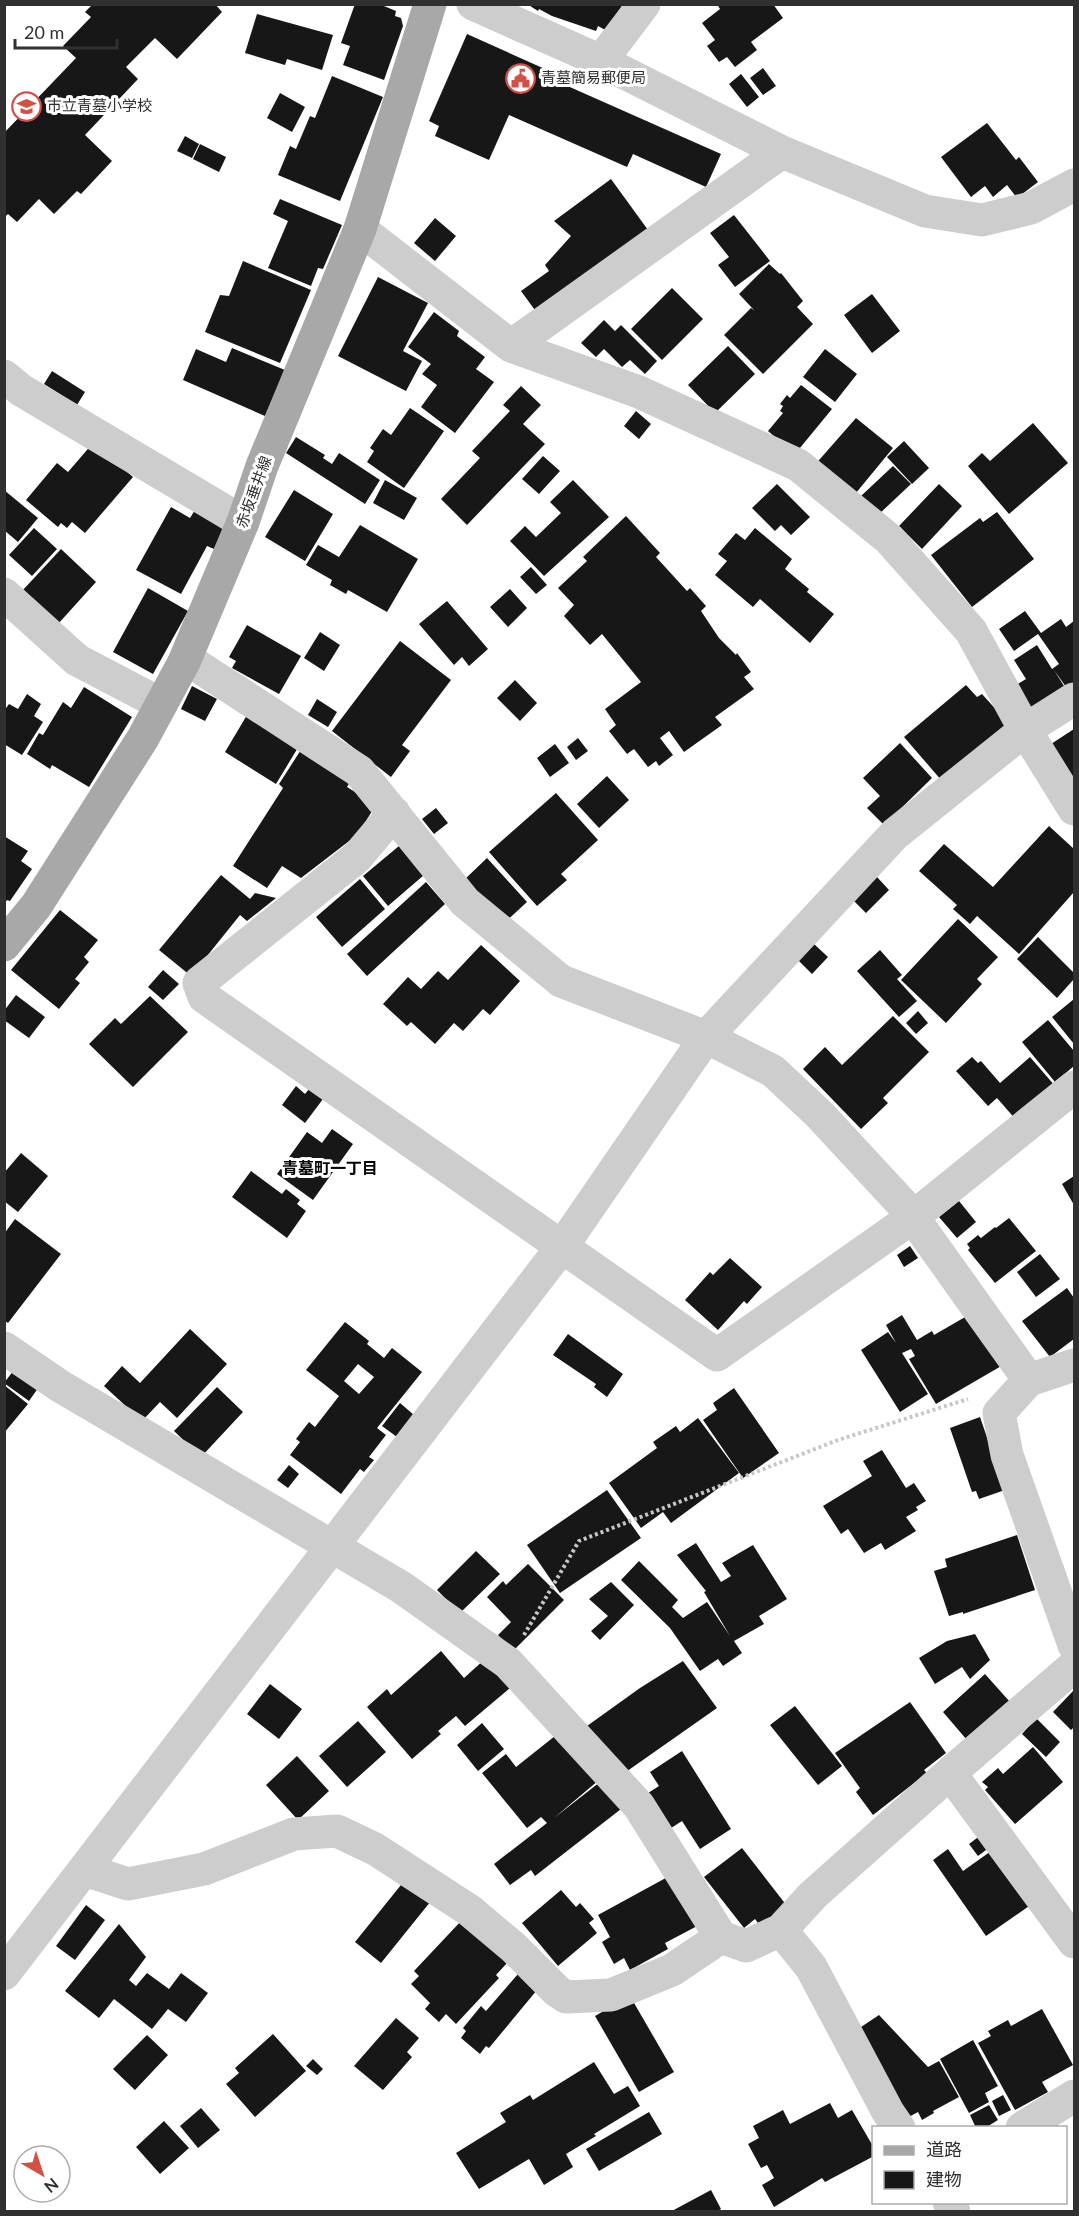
<svg xmlns="http://www.w3.org/2000/svg" width="1079" height="2216" font-family="Lato,'Noto Sans JP',sans-serif">
<style>
.building{fill:#171717;fill-rule:evenodd}
.lines{fill:none;stroke-linecap:round;stroke-linejoin:round}
.path{stroke:#c7c7c7;stroke-width:4;stroke-dasharray:3 3;stroke-linecap:butt}
.minor{stroke:#cdcdcd;stroke-width:33}
.major{stroke:#a8a8a8;stroke-width:33}
.labels{text-anchor:middle;stroke-width:6;stroke-linejoin:round;paint-order:stroke}
.poi-label{font-size:15px;fill:#303030;stroke:#fff;text-anchor:start}
.street-label{font-size:15px;fill:#303030;stroke:#fff}
.neighbourhood-label{font-size:16px;font-weight:bold;fill:#000;stroke:#fff}
</style>
<rect width="100%" height="100%" fill="#fff"/>
<path class="building" d="M93,4H215L222,12L177,59L155,38L126,67L138,79L85,135L112,161L81,194L77,191L54,214L39,199L17,222L8,214L4,218V133L76,58L63,46L91,17L85,12Z
M355,4H379L396,11L395,16L401,18L403,26L384,80L343,65L350,46L341,43Z
M527,4H620L622,6L607,31L598,26L596,31L552,16L539,9L538,11Z
M717,4H773L783,18L751,42L757,50L735,67L727,57L719,62L707,46L715,40L702,23L720,9Z
M257,14L333,35L322,70L287,59L285,65L245,53Z
M467,34L565,78L563,84L721,154L706,187L633,154L627,167L509,115L489,160L435,136L439,126L429,121Z
M763,68L776,86L763,95L750,78Z
M741,74L759,97L747,107L729,84Z
M332,76L383,97L340,201L278,175L290,146L296,149L310,116L315,118Z
M280,93L305,107L292,132L267,118Z
M987,123L1016,160L1019,157L1038,182L1017,198L1007,185L993,197L985,186L971,197L941,157Z
M185,136L199,144L192,158L177,151Z
M200,144L226,157L219,172L193,159Z
M611,179L648,230L537,313L521,291L549,271L545,265L571,236L554,221Z
M280,199L342,225L323,269L318,268L311,286L268,268L288,221L273,214Z
M734,215L770,261L735,287L718,265L729,257L710,233Z
M435,218L456,236L435,261L414,243Z
M243,261L311,290L280,363L205,332L220,295L229,296Z
M769,264L780,274L781,273L803,301L797,307L813,324L763,374L724,335L751,308L754,310L739,294Z
M378,277L428,303L403,351L422,361L406,391L338,356Z
M672,288L703,319L662,360L631,329Z
M872,294L900,331L872,353L844,315Z
M434,312L459,331L457,336L485,357L476,369L494,382L455,433L421,407L437,385L422,374L431,364L408,347Z
M604,320L615,331L621,325L657,361L645,374L630,360L622,367L604,349L596,357L581,343Z
M728,346L755,374L715,413L688,385Z
M232,348L285,370L265,416L183,380L196,349L226,362Z
M825,349L857,374L835,402L803,377Z
M52,371L85,392L77,405L44,384Z
M801,385L832,409L795,454L768,431L783,413L780,411L783,406L780,404L787,395L790,398Z
M521,386L541,405L523,424L545,444L467,525L441,499L480,458L472,451L510,411L503,405Z
M410,408L444,431L404,488L367,462L374,451L370,448L383,429L391,435Z
M636,411L651,424L639,439L624,426Z
M856,418L893,448L851,499L813,467Z
M1033,423L1068,463L1009,514L968,466L982,453L990,461Z
M296,437L325,455L323,458L332,464L339,453L380,480L365,504L286,453Z
M904,441L929,468L912,484L887,457Z
M93,443L133,477L85,533L72,522L67,528L61,523L58,527L26,500L57,463L68,472Z
M543,456L560,471L539,494L522,479Z
M893,466L911,484L878,515L861,496Z
M385,480L417,498L404,520L373,503Z
M573,480L609,517L544,576L510,541L525,526L536,537L561,513L550,502Z
M777,484L810,517L791,535L781,525L775,531L752,508Z
M939,484L962,506L922,549L899,526Z
M4,490L38,518L18,542L4,530Z
M294,490L333,514L305,561L265,537Z
M198,505L227,521L214,549L207,546L181,594L136,570L171,507L190,518Z
M997,512L1034,559L972,607L931,555L980,518L983,522Z
M626,516L660,553L656,557L687,591L690,588L706,606L701,611L719,638L736,655L737,653L751,672L744,677L754,689L715,717L722,725L684,752L669,731L660,738L673,755L659,766L656,761L648,767L634,749L627,754L609,731L616,725L605,709L641,682L602,634L590,645L564,616L574,605L558,588L587,561L583,557Z
M360,525L418,559L387,612L348,590L346,594L330,585L332,580L306,565L318,545L339,557Z
M34,528L57,549L32,576L9,555Z
M755,528L792,559L785,569L809,589L807,592L834,614L810,643L760,599L753,607L715,575L727,561L718,554L736,533L745,540Z
M61,549L96,582L58,624L22,591Z
M531,567L547,585L536,594L520,577Z
M148,588L188,611L153,674L113,652Z
M510,589L527,608L508,627L490,607Z
M447,601L488,649L469,666L462,657L454,665L419,624Z
M1025,611L1041,633L1061,619L1066,627L1074,621V692L1071,694L1054,670L1064,686L1030,708L1016,685L1026,679L1014,660L1037,645L1052,669L1059,664L1038,634L1014,651L999,629Z
M247,625L301,656L279,694L232,668L236,661L229,657Z
M320,632L340,645L324,671L304,658Z
M400,641L451,680L402,745L410,751L391,777L332,731Z
M515,680L537,703L520,721L497,698Z
M966,685L977,697L982,694L1009,724L942,781L904,737Z
M192,686L217,699L205,721L181,709Z
M84,687L132,717L89,787L52,765L50,769L27,754L39,733L43,735L63,702L71,708Z
M27,694L41,704L34,716L43,722L22,755L4,744V711L9,704L18,709Z
M317,699L337,712L328,727L308,715Z
M250,710L302,741L276,784L225,752Z
M1074,729V783L1051,744Z
M578,738L588,751L576,760L567,747Z
M306,742L356,773L347,787L376,805L357,835L301,878L282,866L267,888L233,866L283,788L279,784Z
M900,743L932,778L884,825L867,808L880,796L863,778Z
M555,744L569,763L550,777L537,758Z
M607,776L629,800L599,828L577,804Z
M556,793L598,840L561,874L567,880L537,906L489,852Z
M436,808L448,823L434,834L422,819Z
M1049,826L1074,849V892L1019,954L977,916L970,924L953,909L957,905L919,871L944,844L993,887Z
M4,836L28,851L21,861L32,869L10,901L7,900L4,904Z
M399,846L424,875L388,906L363,876Z
M487,858L527,902L502,925L463,881Z
M221,875L250,899L255,893L276,898L247,921L240,915L191,976L159,950Z
M877,877L889,890L866,913L854,901Z
M360,879L385,909L342,947L316,917Z
M426,882L445,904L367,976L347,954Z
M60,910L98,940L84,957L89,962L75,979L80,983L59,1009L11,970Z
M958,919L998,957L977,979L982,984L946,1023L901,980Z
M1038,937L1074,973V979L1057,998L1017,959Z
M814,944L828,957L812,974L798,960Z
M481,945L520,981L490,1015L483,1009L463,1031L454,1023L435,1044L411,1022L407,1026L383,1004L408,977L421,989L438,971L448,980Z
M880,950L902,975L897,979L917,1001L899,1017L857,971Z
M163,970L179,984L163,1000L148,987Z
M16,995L45,1017L29,1038L4,1020V1011Z
M150,996L188,1032L133,1087L89,1044L115,1018L121,1024Z
M1074,999V1044L1052,1017Z
M918,1011L928,1023L916,1034L906,1023Z
M893,1016L929,1052L883,1098L888,1103L861,1129L803,1069L825,1047L842,1065Z
M1048,1020L1074,1051V1066L1055,1082L1022,1042Z
M972,1057L978,1063L981,1061L1000,1083L1030,1057L1056,1087L1017,1121L997,1098L988,1106L956,1071Z
M296,1086L305,1094L309,1089L323,1099L305,1123L282,1105Z
M332,1129L353,1144L313,1200L277,1174L307,1132L322,1143Z
M21,1153L48,1176L18,1212L4,1201V1173Z
M251,1171L282,1194L286,1189L300,1200L297,1204L306,1211L287,1238L232,1197Z
M1074,1176V1205L1062,1184Z
M959,1201L976,1222L957,1238L939,1217Z
M1009,1218L1036,1251L995,1283L968,1250L970,1248L967,1244L978,1235L981,1238L995,1227L996,1228Z
M15,1219L61,1254L8,1323L4,1320V1234Z
M910,1246L918,1258L904,1267L897,1255Z
M1040,1254L1060,1279L1036,1297L1017,1272Z
M730,1258L762,1287L747,1304L744,1301L718,1330L685,1300L710,1272L713,1275Z
M1067,1288L1074,1298V1339L1050,1357L1022,1321Z
M972,1313L1003,1365L936,1404L909,1359L915,1356L911,1349L902,1353L928,1394L900,1412L861,1350L888,1332L896,1343L886,1325L902,1315L917,1340L932,1331L934,1335Z
M345,1322L369,1341L367,1344L384,1358L392,1348L422,1372L377,1428L386,1435L369,1457L374,1460L364,1472L360,1469L341,1494L290,1455L300,1442L296,1439L309,1422L315,1427L339,1396L306,1370ZM358,1364L374,1377L359,1394L344,1381Z
M190,1329L227,1364L177,1418L160,1402L142,1421L104,1386L122,1366L140,1383Z
M568,1334L623,1374L607,1397L594,1387L596,1384L553,1355Z
M17,1366L41,1384L29,1401L4,1383Z
M4,1385L28,1404L4,1433Z
M217,1387L243,1412L201,1457L174,1431Z
M734,1388L779,1453L743,1478L703,1420L717,1410L713,1403Z
M400,1403L414,1415L397,1437L382,1426Z
M980,1417L1005,1490L979,1499L976,1491L972,1492L950,1428Z
M698,1418L739,1473L671,1523L663,1512L641,1528L609,1483L657,1448L653,1442L676,1426L680,1432Z
M882,1450L906,1488L914,1483L926,1501L916,1507L918,1510L906,1517L916,1531L885,1550L881,1543L864,1553L848,1529L841,1534L823,1506L872,1476L863,1461Z
M289,1465L299,1474L288,1488L277,1480Z
M607,1490L641,1538L560,1593L527,1545Z
M1017,1535L1035,1590L963,1614V1612L949,1616L934,1571L947,1567L945,1559Z
M696,1543L721,1582L731,1576L722,1563L753,1545L787,1599L759,1616L764,1624L734,1641L742,1653L723,1666L718,1659L700,1671L670,1628L621,1580L639,1561L678,1600L672,1607L683,1618L707,1602L730,1636L704,1592L706,1591L677,1555Z
M476,1551L500,1574L460,1613L437,1590Z
M528,1564L564,1600L513,1651L498,1635L511,1622L487,1597L503,1581L506,1585Z
M611,1582L634,1605L600,1640L591,1631L608,1616L589,1599Z
M975,1634L990,1660L970,1679L962,1667L935,1684L919,1658L947,1641Z
M441,1651L464,1678L485,1659L510,1688L465,1726L456,1716L438,1731L441,1734L412,1759L367,1707L387,1689L391,1695Z
M683,1661L717,1708L623,1774L587,1726L640,1688Z
M985,1674L1010,1702L967,1740L943,1712Z
M270,1684L302,1709L279,1739L247,1714Z
M1074,1690V1727L1071,1730L1053,1712Z
M910,1702L946,1753L924,1770L927,1773L873,1815L856,1792L860,1788L835,1753Z
M795,1706L842,1766L818,1785L770,1725Z
M1036,1718L1060,1742L1046,1757L1022,1734Z
M358,1721L386,1752L347,1787L319,1756Z
M482,1723L504,1749L478,1771L457,1745Z
M560,1732L599,1780L554,1818L600,1782L621,1809L535,1876L531,1870L510,1885L494,1864L547,1823L541,1817L527,1828L482,1773L506,1754L516,1767Z
M1033,1747L1063,1782L1015,1824L985,1790L988,1787L982,1782L998,1768L1003,1774Z
M682,1751L731,1829L700,1849L682,1821L668,1830L645,1795L659,1786L650,1772Z
M297,1756L329,1791L298,1820L266,1785Z
M981,1835L990,1847L978,1856L969,1844Z
M742,1848L787,1906L761,1927L755,1919L744,1928L704,1877Z
M948,1849L963,1871L994,1849L1032,1904L986,1936L933,1860Z
M673,1874L701,1924L665,1943L668,1949L630,1970L624,1958L614,1964L602,1942L610,1937L598,1915Z
M409,1875L435,1896L381,1963L355,1942Z
M561,1890L576,1907L580,1903L594,1919L589,1923L597,1933L558,1966L522,1923Z
M86,1905L105,1920L75,1960L56,1946Z
M462,1920L507,1963L496,1975L499,1978L456,2024L446,2014L439,2022L425,2009L430,2003L411,1984L419,1976L414,1971Z
M119,1924L146,1957L129,1980L136,1986L147,1973L169,1989L181,1973L208,1993L186,2022L168,2009L152,2029L114,1999L99,2018L65,1991Z
M518,1974L537,1990L489,2048L486,2046L480,2054L461,2038L466,2031L463,2028L481,2006L486,2011Z
M630,1996L674,2072L639,2092L595,2016Z
M1042,2009L1073,2065L1042,2082L1048,2092L1015,2110L978,2043L991,2036L988,2031L1008,2020L1011,2026Z
M879,2015L928,2067L939,2061L959,2097L933,2111L934,2113L922,2120L918,2112L907,2118L858,2029Z
M396,2018L419,2038L407,2052L412,2057L383,2090L354,2066Z
M273,2034L306,2071L255,2117L226,2084L239,2073L235,2068Z
M147,2035L168,2055L135,2090L113,2069Z
M973,2040L998,2086L985,2093L989,2102L969,2113L940,2059Z
M313,2059L323,2069L317,2075L306,2066Z
M594,2062L614,2094L628,2086L640,2106L594,2134L596,2136L566,2154L573,2167L544,2185L529,2159L479,2189L456,2153L506,2122L500,2113L530,2095L533,2100Z
M1003,2095L1011,2110L999,2116L992,2101Z
M830,2103L838,2118L852,2110L874,2148V2156L825,2182L822,2178L774,2207L762,2185L774,2178L767,2165L761,2168L748,2144L759,2138L753,2126L783,2110L790,2124Z
M989,2105L998,2120L985,2128H976L970,2115Z
M201,2108L220,2130L198,2148L180,2126Z
M649,2112L662,2134L599,2171L586,2149Z
M164,2121L189,2148L160,2174L136,2147Z
M711,2190L721,2209L716,2212H670Z"/>
<g class="lines">
<path class="path" d="M524,1635L579,1541L838,1440L968,1399"/>
<path class="minor" d="M473,4L601,61L782,152L925,211L982,220L1031,208L1074,185
M601,61L644,4
M360,229L511,346L639,392L798,465L889,539L971,631L1025,730L1074,809
M511,346L782,152
M4,376L21,390L243,522
M4,594L77,660L161,704
M184,662L193,663L359,771L465,902L561,981L706,1037L773,1071L820,1115L907,1209L1029,1380
M394,813L357,857L199,983L204,997L717,1355L913,1217L1074,1087
M4,1348L60,1386L401,1587L508,1663L639,1806L721,1937
M1074,1365L1029,1380L999,1413L1007,1455L1074,1645
M950,1773L1074,1942
M85,1870L128,1884L204,1869L294,1834L337,1831L375,1849L469,1910L513,1947L557,1991L566,1997L611,1995L672,1970L721,1937L746,1946L781,1930L813,1895L950,1773L1074,1666
M781,1930L811,1967L888,2112L899,2128
M4,1974L561,1248L706,1037L895,834L1025,730L1074,699
M1022,2128L1074,2096
M949,2202L954,2212"/>
<path class="major" d="M4,945L36,906L143,738L184,662L243,522L262,466L360,229L430,4"/>
</g>
<defs>
<symbol id="civic-ring" viewBox="-11 -11 22 22"><circle r="9.5" fill="#fff" stroke="#d35046" stroke-width="1.5"/><path d="M-.6-6.5H3V-4.5H.6V-3L4-1V1h2V6H-6V1h2V-1L-.6-3ZM-1.2 2.5V6h2.4V2.5Z" fill="#d35046"/></symbol>
<symbol id="school-ring" viewBox="-11 -11 22 22"><circle r="9.5" fill="#fff" stroke="#d35046" stroke-width="1.5"/><path d="M0-5L7-2L0 1L-7-2ZM-4 1L0 2.5L4 1V4Q0 6-4 4Z" fill="#d35046"/></symbol>
</defs>
<g fill-rule="evenodd">
<use href="#civic-ring" x="504" y="62" width="33" height="33"/>
<use href="#school-ring" x="10" y="90" width="33" height="33"/>
</g>
<g class="labels">
<g class="poi-label">
<text x="541" y="83">青墓簡易郵便局</text>
<text x="47" y="111">市立青墓小学校</text>
</g>
<g class="street-label">
<text transform="translate(254 492) rotate(-70)" y="5">赤坂垂井線</text>
</g>
<g class="neighbourhood-label">
<text x="330" y="1174">青墓町一丁目</text>
</g>
</g>
<rect width="1079" height="2216" fill="none" stroke="#303030" stroke-width="12"/>
<rect x="872" y="2126" width="195" height="78" fill="#ffffff" stroke="#acacac" stroke-width="1.5"/>
<rect x="884" y="2146" width="30" height="9" fill="#a8a8a8" stroke="#acacac" stroke-width="1.5"/>
<text x="926" y="2156" font-size="18" fill="#303030">道路</text>
<rect x="884" y="2171" width="30" height="18" fill="#171717" stroke="#acacac" stroke-width="1.5"/>
<text x="926" y="2186" font-size="18" fill="#303030">建物</text>
<g transform="translate(42 2174) rotate(141)"><circle r="28" fill="#ffffff" stroke="#acacac" stroke-width="1.5"/>
<path d="M0-4.5L10 22L0 15L-10 22Z" fill="#d35046"/>
<text y="-9" font-size="16" font-weight="bold" text-anchor="middle" fill="#303030">N</text>
</g>
<path d="M15 39v9h102v-9" fill="none" stroke="#303030" stroke-width="3"/>
<text x="24" y="39" font-size="18" fill="#303030" stroke="#ffffff" stroke-width="4.5" paint-order="stroke">20 m</text>
</svg>
